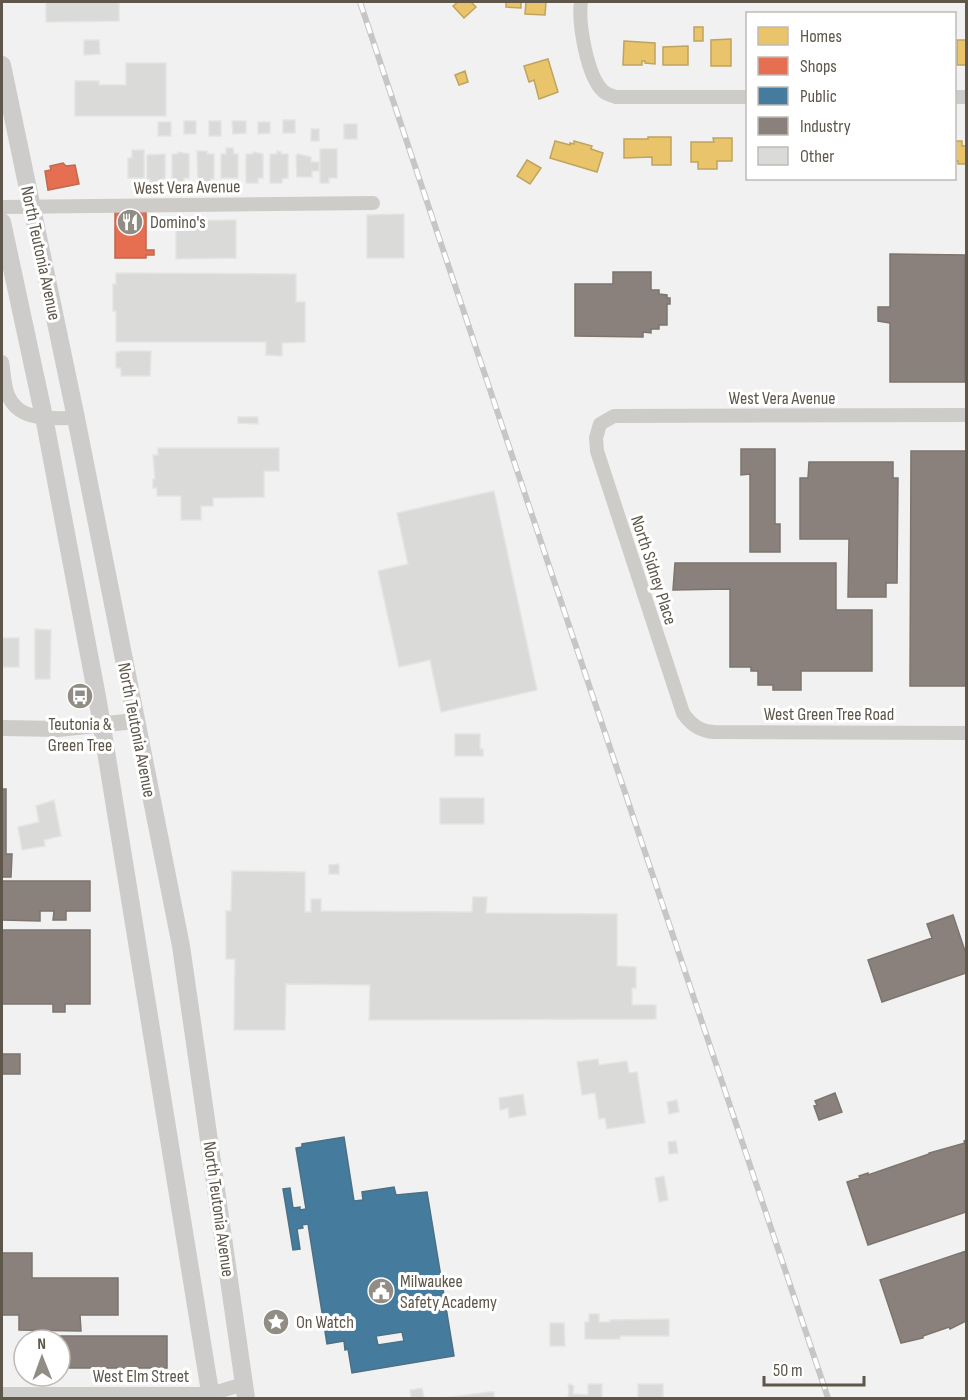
<svg xmlns="http://www.w3.org/2000/svg" width="968" height="1400" font-family="'Sofia Sans Condensed',sans-serif">
<style>
.homes{fill:#e9c46a;stroke:#bfa360;stroke-width:1.5}
.shops{fill:#e76f51;stroke:#be684f;stroke-width:1.5}
.public{fill:#457b9d;stroke:#4c7084;stroke-width:1.5;fill-rule:evenodd}
.industry{fill:#8a817c;stroke:#7c746d;stroke-width:1.5}
.building{fill:#dadad9;stroke:#e4e4e3;stroke-width:1.5}
.lines{fill:none;stroke-linecap:round;stroke-linejoin:round}
.minor{stroke:#cdccc9;stroke-width:14}
.tertiary{stroke:#cdccc9;stroke-width:16}
.secondary{stroke:#ceccca;stroke-width:18}
.rail-casing{stroke:#c8c6c5;stroke-width:6}
.rail{stroke:#fff;stroke-width:4;stroke-dasharray:11;stroke-linecap:butt}
.labels{text-anchor:middle;stroke-width:6;stroke-linejoin:round;paint-order:stroke}
.street-label{font-size:18px;fill:#5d5649;stroke:#fff}
.poi-label{font-size:18px;fill:#5d5649;stroke:#fff;text-anchor:start}
</style>
<rect width="100%" height="100%" fill="#f1f1f1"/>
<path class="homes" d="M458,2H471L476,7L464,18L453,6Z
M506,2H521V8L506,7Z
M526,2H546L545,15L525,14Z
M694,27H703V41H694Z
M731,39V66H711V40Z
M957,40H966V65H957Z
M624,41L655,43V64L645,63V61H642V65H623Z
M688,46V65H663V47Z
M548,59L558,92L539,99L534,80L529,82L524,66Z
M465,71L468,82L459,85L455,75Z
M648,137H671V165H652V157L624,158V139H648Z
M713,138H732V161H717V169H698V162H691V142H714Z
M555,141L570,145V143L574,144V141L592,146L591,149L603,153L597,172L550,158Z
M954,141H962V146H966V164H958V161H954Z
M527,160L541,168L530,184L517,176Z"/>
<path class="shops" d="M63,163L66,166L75,165L79,184L48,190L45,171L51,170L50,166Z
M115,212H146V250H154V255H146V258H115Z"/>
<path class="public" d="M344,1137L354,1201L363,1200L362,1192L394,1187L396,1195L427,1192L454,1356L352,1373L348,1349L345,1350L344,1341L327,1344L308,1224L302,1225L303,1228L297,1229L300,1249L293,1250L283,1189L290,1188L293,1208L300,1207V1210L306,1209L296,1148L302,1147V1144ZM402,1332L404,1341L378,1345L376,1336Z"/>
<path class="industry" d="M890,254L965,255V382H890V323L878,321V307H890Z
M613,272H651V290H659V294L667,295V298H670V304H667V325H659V329H651V333L643,332V337L575,336V284H613Z
M741,449H775V524H780V552H750V474L741,475Z
M911,451H966V686H910Z
M809,462H893V478H898L897,583H886V597H848L849,539H800V478H808Z
M675,563H836V610H872V671H801V690H773V685H758V671H751V667H730V589L673,590Z
M2,789H6V854H12L11,877H2Z
M2,881H90V911H66V920H53L54,911H40V921L2,920Z
M953,915L965,951H966V973L882,1002L868,960L932,938L927,924Z
M2,930H90V1004H65V1012H53V1004H2Z
M2,1054H20V1074H2Z
M835,1093L842,1112L819,1120L814,1106L817,1105L815,1101Z
M966,1140V1212L868,1245L847,1182L860,1178L859,1176L868,1173V1175L929,1154V1153L965,1143L964,1141Z
M966,1251V1321L950,1329L949,1327L923,1336V1338L901,1343L880,1280Z
M2,1253H32V1278H118V1315H80L81,1331L19,1330V1315H2Z
M54,1336H167V1368H106L105,1374H92V1368H60V1340H54Z"/>
<path class="building" d="M46,2H119V21L46,22Z
M84,40H99L100,54L84,55Z
M126,63H166V116H75V81H99V85H126Z
M283,120H295V133H283Z
M184,121H196V134H184Z
M209,121H221V136H209Z
M232,121H246V133L233,134Z
M158,122H171V136H158Z
M258,122H270V133L258,134Z
M344,124H357V139H344Z
M311,129H319V141H311Z
M226,148H233L234,154H238V178H221V154H226Z
M320,149H337V178H329V183H320Z
M132,150H144V178H128V158H132Z
M197,151H207V154H214V179H211V183H198Z
M277,151L281,152V154H288V178L282,179V183H270V154H277Z
M178,152L189,154V178H184V183H172V154H178Z
M253,152L263,154V178H258V183H246V154H253Z
M165,154V179H162V184H150V179H147V155Z
M298,154L311,157V162H319V171H312V177H297L296,156Z
M404,214V258H367V215Z
M236,220V258L176,259V221Z
M116,273L296,274V302H305V342L282,343V356L266,355V342H116V311H113V284H116Z
M120,351H151L150,376H121V368H116V352H120Z
M238,417H258V424L238,423Z
M158,448H279V471H264V497L213,498V506H201V520H181V496H157V488H153V479H155L153,455H158Z
M494,491L537,690L441,712L430,660L399,667L378,571L408,564L397,513Z
M35,629L51,630L50,679H35Z
M2,638H19V667H2Z
M455,734H480V749H483V756H455Z
M440,798H484V824H440Z
M54,800L61,836L44,840L45,846L22,850L18,827L39,822L36,806Z
M339,864V874H329V865Z
M232,871L305,872V912H311V899H321V911L472,912L473,897H487L486,913L617,914V966L636,967V988H632V1005H656V1019L369,1020L370,985L286,984L285,1030H234L235,959H226V911H231Z
M598,1059L599,1065L627,1061L629,1073L637,1072L645,1123L607,1129L605,1118L599,1119L595,1093L582,1095L577,1062Z
M523,1094L526,1115L509,1118L508,1108L500,1110L499,1098Z
M677,1100L679,1112L669,1114L667,1102Z
M676,1141L678,1153L669,1154L668,1142Z
M664,1176L668,1200L659,1202L655,1178Z
M589,1314H599V1322H610V1320L669,1319V1336H620V1339H585V1322H589Z
M550,1323H564L565,1346H550Z
M569,1384L574,1386L573,1394L588,1395V1384H602V1398H568L569,1390L568,1386Z
M638,1384H663V1398H638Z
M422,1388L424,1398H411L410,1390Z
M489,1392H494V1398H444Z"/>
<g class="lines">
<path class="minor" d="M581,2C578,23 587,76 603,91C607,95 611,95 616,97H748
M954,97H966
M2,207L373,203
M2,362C4,372 4,385 8,395C18,422 52,418 76,418
M966,415L614,416L600,424L596,438L597,451L683,713C691,725 700,731 714,732L966,733
M2,1394H210L244,1384"/>
<path class="tertiary" d="M2,728L58,729L135,721"/>
<path class="secondary" d="M2,65L76,418L181,946L246,1398
M2,222L44,417L98,702L211,1398"/>
<defs>
<path id="rail" d="M360,2L828,1398"/>
</defs>
<use href="#rail" class="rail-casing"/>
<use href="#rail" class="rail"/>
</g>
<defs>
<symbol id="restaurant-disc" viewBox="-11 -11 22 22"><circle r="9.5" fill="#918c84" stroke="#fff"/><path d="M-5-6h1v4h1v-4h1v4h1v-4h1v5L-1.5 .5V6h-2V.5L-5-1ZM5-6V6H3V1.5H1.5Q1.5-4 5-6Z" fill="#fff"/></symbol>
<symbol id="bus-disc" viewBox="-11 -11 22 22"><circle r="9.5" fill="#918c84" stroke="#fff"/><path d="M-5-6H5V4H4V6H2V4H-2V6H-4V4H-5ZM-3.5-4V0h7V-4ZM-3.5 1.2v1.5H-2V1.2ZM2 1.2v1.5H3.5V1.2Z" fill="#fff"/></symbol>
<symbol id="civic-disc" viewBox="-11 -11 22 22"><circle r="9.5" fill="#918c84" stroke="#fff"/><path d="M-.6-6.5H3V-4.5H.6V-3L4-1V1h2V6H-6V1h2V-1L-.6-3ZM-1.2 2.5V6h2.4V2.5Z" fill="#fff"/></symbol>
<symbol id="sight-disc" viewBox="-11 -11 22 22"><circle r="9.5" fill="#918c84" stroke="#fff"/><path d="M0-6L1.8-2.2L6-1.7L2.9 1.2L3.7 5.4L0 3.3L-3.7 5.4L-2.9 1.2L-6-1.7L-1.8-2.2Z" fill="#fff"/></symbol>
</defs>
<g fill-rule="evenodd">
<use href="#restaurant-disc" x="115" y="207" width="30" height="30"/>
<use href="#bus-disc" x="65" y="681" width="30" height="30"/>
<use href="#civic-disc" x="366" y="1276" width="30" height="30"/>
<use href="#sight-disc" x="261" y="1307" width="30" height="30"/>
</g>
<g class="labels">
<g class="street-label">
<text transform="translate(187 187) rotate(-1)" y="6">West Vera Avenue</text>
<text transform="translate(41 253) rotate(78)" y="6">North Teutonia Avenue</text>
<text x="782" y="404">West Vera Avenue</text>
<text transform="translate(654 570) rotate(72)" y="6">North Sidney Place</text>
<text x="829" y="720">West Green Tree Road</text>
<text transform="translate(137 730) rotate(79)" y="6">North Teutonia Avenue</text>
<text transform="translate(219 1209) rotate(82)" y="6">North Teutonia Avenue</text>
<text x="141" y="1382">West Elm Street</text>
</g>
<g class="poi-label">
<text x="150" y="228">Domino's</text>
<text x="80" y="730" text-anchor="middle">Teutonia &amp;<tspan x="80" dy="21">Green Tree</tspan></text>
<text x="400" y="1287">Milwaukee<tspan x="400" dy="21">Safety Academy</tspan></text>
<text x="296" y="1328">On Watch</text>
</g>
</g>
<rect width="968" height="1400" fill="none" stroke="#5d5649" stroke-width="6"/>
<rect x="746" y="12" width="210" height="168" fill="#ffffff" stroke="#bebbb6" stroke-width="1.5"/>
<rect x="758" y="27" width="30" height="18" fill="#e9c46a" stroke="#bebbb6" stroke-width="1.5"/>
<text x="800" y="42" font-size="18" fill="#5d5649">Homes</text>
<rect x="758" y="57" width="30" height="18" fill="#e76f51" stroke="#bebbb6" stroke-width="1.5"/>
<text x="800" y="72" font-size="18" fill="#5d5649">Shops</text>
<rect x="758" y="87" width="30" height="18" fill="#457b9d" stroke="#bebbb6" stroke-width="1.5"/>
<text x="800" y="102" font-size="18" fill="#5d5649">Public</text>
<rect x="758" y="117" width="30" height="18" fill="#8a817c" stroke="#bebbb6" stroke-width="1.5"/>
<text x="800" y="132" font-size="18" fill="#5d5649">Industry</text>
<rect x="758" y="147" width="30" height="18" fill="#dadad9" stroke="#bebbb6" stroke-width="1.5"/>
<text x="800" y="162" font-size="18" fill="#5d5649">Other</text>
<g transform="translate(42 1358) rotate(359)"><circle r="28" fill="#ffffff" stroke="#bebbb6" stroke-width="1.5"/>
<path d="M0-4.5L10 22L0 15L-10 22Z" fill="#918c84"/>
<text y="-9" font-size="16" font-weight="bold" text-anchor="middle" fill="#5d5649">N</text>
</g>
<path d="M764 1376v9h100v-9" fill="none" stroke="#5d5649" stroke-width="3"/>
<text x="773" y="1376" font-size="18" fill="#5d5649" stroke="#ffffff" stroke-width="4.5" paint-order="stroke">50 m</text>
</svg>
